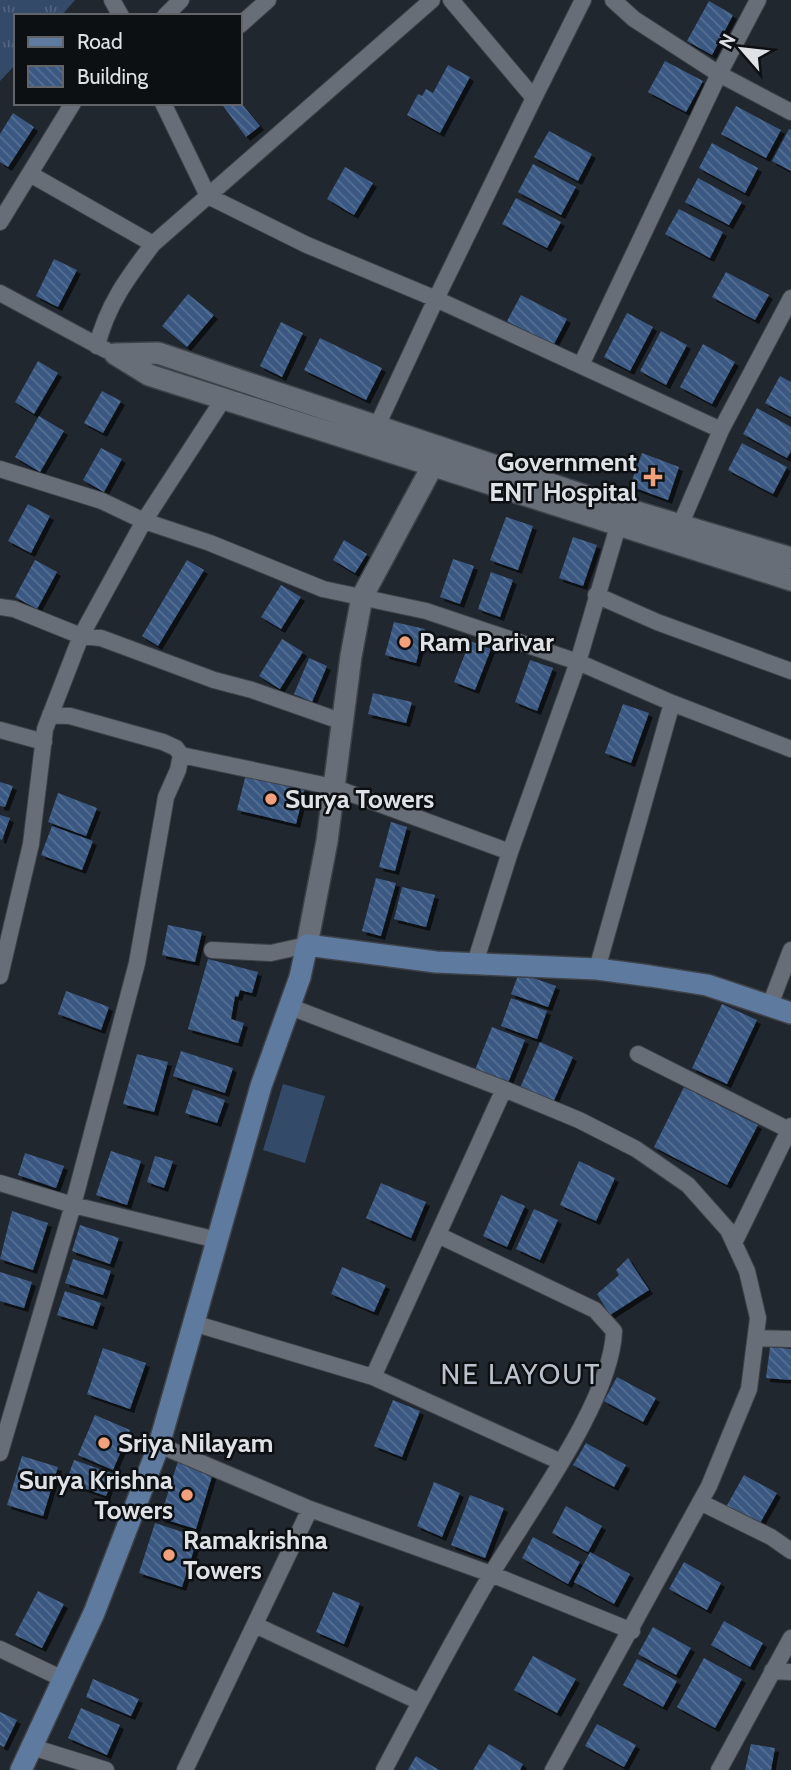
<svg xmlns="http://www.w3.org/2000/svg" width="791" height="1770" font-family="Cabin,sans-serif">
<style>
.grass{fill:url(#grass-tufts)}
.green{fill:#334a68}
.building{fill:url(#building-back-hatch);filter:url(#shadow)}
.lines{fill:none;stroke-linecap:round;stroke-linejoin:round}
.minor-casing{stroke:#3e4249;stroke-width:18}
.tertiary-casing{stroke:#3e4249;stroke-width:24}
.secondary-casing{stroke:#3e4249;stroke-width:24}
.minor{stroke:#686e78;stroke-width:16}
.tertiary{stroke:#686e78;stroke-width:21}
.secondary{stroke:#5f7a9f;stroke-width:21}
.poi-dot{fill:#f1a17b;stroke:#0d1013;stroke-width:2.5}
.labels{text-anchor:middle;stroke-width:5;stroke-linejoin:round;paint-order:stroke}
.poi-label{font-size:26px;font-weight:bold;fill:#dee2e7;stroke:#0d1013;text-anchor:start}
.neighbourhood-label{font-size:28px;letter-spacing:2px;fill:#bbc2cd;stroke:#0d1013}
</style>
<defs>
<pattern id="grass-tufts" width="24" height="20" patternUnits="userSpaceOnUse" patternTransform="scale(1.75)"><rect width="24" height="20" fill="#334a68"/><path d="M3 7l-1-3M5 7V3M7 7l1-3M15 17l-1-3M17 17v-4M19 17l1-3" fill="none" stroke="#50647e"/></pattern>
<pattern id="building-back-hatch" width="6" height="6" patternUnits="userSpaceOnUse" patternTransform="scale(1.75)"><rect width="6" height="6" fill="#3a5882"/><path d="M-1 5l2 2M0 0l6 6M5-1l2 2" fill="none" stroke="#567094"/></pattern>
<filter id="shadow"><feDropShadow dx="4" dy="4" stdDeviation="0" flood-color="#0009"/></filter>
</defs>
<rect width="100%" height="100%" fill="#21272f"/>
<path class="grass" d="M0,0H75L61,16H16V64L0,81Z"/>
<path class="green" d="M283,1084L325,1096L305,1163L263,1150Z"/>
<path class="building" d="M709,1L733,15L712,55L687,41Z
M665,61L703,81L686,112L648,92Z
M448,65L470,77L440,133L407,115L418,94L422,96L426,89L433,93Z
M221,103H241L260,126L246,137Z
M736,106L781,130L766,158L721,134Z
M13,113L34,127L8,167L0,162V134Z
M789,129L791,130V171L772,161Z
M549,131L592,154L578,181L534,157Z
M712,143L758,168L745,193L699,168Z
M533,164L576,187L561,215L518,192Z
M345,167L373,183L354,215L327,199Z
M698,178L742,202L729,225L685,202Z
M516,198L561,222L547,248L502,224Z
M679,209L723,232L710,258L665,234Z
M54,259L77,270L58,307L36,296Z
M726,272L769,295L755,320L712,297Z
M188,294L214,315L187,347L162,326Z
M521,295L567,319L553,346L507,321Z
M627,313L653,327L630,371L604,357Z
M281,322L303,333L282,377L260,366Z
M661,331L687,345L666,385L640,371Z
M320,338L382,368L366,400L304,370Z
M703,344L735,362L712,404L680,387Z
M38,361L58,373L34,414L15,402Z
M780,376L791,382V417L765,403Z
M102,391L121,401L103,433L84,423Z
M757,408L791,427V451L787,458L743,434Z
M39,416L64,431L40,472L15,457Z
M742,443L787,467L773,494L728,470Z
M101,448L122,459L104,492L83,480Z
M642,453L679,467L668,500L630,486Z
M28,504L50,516L31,553L8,541Z
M506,517L533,526L518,570L490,560Z
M573,537L597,545L583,586L559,578Z
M344,540L367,554L355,573L333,560Z
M453,559L474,566L460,604L440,597Z
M35,560L57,572L37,609L15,597Z
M187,560L204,570L158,646L142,636Z
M491,572L513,580L500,617L478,609Z
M281,585L301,597L281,629L261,617Z
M394,622L425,629L416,663L385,655Z
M282,639L303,652L280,689L259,676Z
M470,641L491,649L475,690L454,682Z
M309,658L327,666L312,702L294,694Z
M530,660L553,668L537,711L515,702Z
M373,693L412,702L406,723L368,714Z
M623,704L649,713L631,763L605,753Z
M246,774L305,788L296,824L237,810Z
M0,782L13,786L5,807L0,806Z
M58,793L97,808L86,836L48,822Z
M0,815L10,818L2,840L0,839Z
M391,822L407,827L395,871L379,867Z
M52,826L93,841L82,870L41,855Z
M376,878L396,883L381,936L362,931Z
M402,887L435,895L426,927L394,919Z
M168,925L202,932L195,962L162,955Z
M208,959L258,972L252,993L240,990L238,997L235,996L231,1019L244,1023L238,1043L188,1029Z
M519,973L556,986L548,1007L511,994Z
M66,991L109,1007L101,1030L58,1014Z
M511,998L547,1011L537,1039L501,1026Z
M722,1004L757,1020L727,1084L692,1068Z
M492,1027L525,1040L508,1083L475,1070Z
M540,1042L573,1057L552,1105L519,1090Z
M181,1051L233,1068L225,1093L173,1076Z
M137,1054L168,1062L154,1112L123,1104Z
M684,1087L758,1125L727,1185L654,1147Z
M193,1089L225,1100L217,1123L185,1113Z
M111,1151L141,1161L127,1205L96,1195Z
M25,1153L64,1166L56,1188L18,1175Z
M155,1156L173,1161L164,1188L147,1182Z
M579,1161L615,1178L596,1221L560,1205Z
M381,1183L426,1202L411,1238L366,1218Z
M501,1195L525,1206L507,1247L483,1236Z
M534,1209L558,1220L540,1260L516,1249Z
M12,1211L48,1223L33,1270L0,1259Z
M80,1225L119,1238L110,1264L72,1251Z
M628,1258L649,1290L610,1315L597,1294L619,1275L616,1270Z
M73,1259L111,1271L103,1295L65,1283Z
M342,1267L386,1285L374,1312L331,1294Z
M0,1272L32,1282L24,1308L0,1301Z
M65,1291L101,1303L93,1326L57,1315Z
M770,1347L791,1349V1380L766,1378Z
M103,1348L146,1363L130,1409L87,1394Z
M617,1377L656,1398L643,1422L604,1401Z
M393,1400L420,1411L402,1457L374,1446Z
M95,1415L130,1430L113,1470L78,1455Z
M586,1443L626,1465L614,1487L573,1465Z
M22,1456L58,1467L43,1516L7,1505Z
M74,1460L114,1474L106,1496L66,1482Z
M178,1461L213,1473L196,1529L160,1518Z
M744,1475L777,1493L759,1525L726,1507Z
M434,1482L460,1493L442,1537L417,1526Z
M470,1495L504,1508L485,1558L451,1545Z
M566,1506L602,1526L588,1552L552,1533Z
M155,1523L198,1537L182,1587L139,1573Z
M533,1537L580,1562L568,1584L522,1558Z
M590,1552L630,1574L614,1604L574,1582Z
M684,1562L721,1583L707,1610L669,1589Z
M38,1591L64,1604L42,1648L15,1635Z
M333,1592L360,1603L344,1644L316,1632Z
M724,1621L763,1643L750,1667L711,1645Z
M653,1627L691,1648L676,1675L638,1654Z
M533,1656L576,1679L557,1713L514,1690Z
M704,1658L742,1679L715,1728L677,1707Z
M637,1659L677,1681L663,1707L623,1685Z
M93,1679L139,1699L131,1716L86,1697Z
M81,1708L120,1725L107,1755L68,1738Z
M0,1712L17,1720L4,1747L0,1745Z
M597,1724L636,1745L624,1767L585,1746Z
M489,1744L523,1764L520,1770H473Z
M751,1744L775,1748L771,1770H745Z
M416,1756L439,1770H408Z"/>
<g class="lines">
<defs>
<path id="minor" d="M112,0L121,16
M758,0L719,74L791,112
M165,16L181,0
M240,25L268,0
M534,98L583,0
M163,103L208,196L307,245L436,299L721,430
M30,174L153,244
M0,222L73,103
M0,293L106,350
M97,346C107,305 128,277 153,244L432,0
M581,365L719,74L634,19L613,0
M377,426L436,299L534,98L451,0
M0,469L102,501L144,521L210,543L323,589L426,611L578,662L672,703L791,749
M676,535L721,430L791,298
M596,595L657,622L791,671
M0,607L14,609L81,636L101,638L214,680L252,690L343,722
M0,730L44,742
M181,755L333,787L510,852
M212,950L271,953L307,945
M475,963L510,852L578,662L621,516
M597,969L672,703
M0,976L31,844L45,729L81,636L144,521L224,398
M770,1005L791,950
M288,1006L504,1089L579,1120L636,1149L688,1185L728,1230L747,1271L758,1318L749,1389L709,1486L553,1770
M638,1054L791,1131
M0,1183L73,1205L217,1240
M734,1243L791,1126
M193,1323L373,1377L561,1462
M756,1338L791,1339
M373,1377L504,1089
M159,1445L310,1509L491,1574L632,1631
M0,1453L73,1205L137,963L166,797L178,770L181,755L176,748L163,742L70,716L50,715
M700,1502L771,1537L791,1551
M255,1625L420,1702
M0,1649L65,1680
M772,1671L791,1672
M32,1747L106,1770
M185,1770L310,1509
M384,1770C419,1704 454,1637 492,1573C528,1512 612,1400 614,1331L595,1310L438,1235
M719,1770L791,1638"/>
<path id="tertiary" d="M115,354L149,375L791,580
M115,354L158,353L610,504L791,558
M307,945L327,841L351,656L362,597L433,465"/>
<path id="secondary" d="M21,1770L94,1613L159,1445L261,1086L300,977L307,945L436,962L597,969L650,976L707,985L791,1013"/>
</defs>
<use href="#minor" class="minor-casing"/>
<use href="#tertiary" class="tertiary-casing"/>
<use href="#secondary" class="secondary-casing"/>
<use href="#minor" class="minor"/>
<use href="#tertiary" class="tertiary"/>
<use href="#secondary" class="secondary"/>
</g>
<g class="poi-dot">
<path d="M649.5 466.5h7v7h7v7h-7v7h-7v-7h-7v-7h7z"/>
<circle cx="405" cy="642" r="7"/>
<circle cx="271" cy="799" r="7"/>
<circle cx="104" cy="1443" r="7"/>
<circle cx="187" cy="1495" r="7"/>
<circle cx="169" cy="1555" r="7"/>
</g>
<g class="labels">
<g class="poi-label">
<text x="637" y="471" text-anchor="end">Government<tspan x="637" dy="30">ENT Hospital</tspan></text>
<text x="419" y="651">Ram Parivar</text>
<text x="285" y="808">Surya Towers</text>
<text x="118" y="1452">Sriya Nilayam</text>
<text x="173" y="1489" text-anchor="end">Surya Krishna<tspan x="173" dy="30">Towers</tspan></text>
<text x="183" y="1549">Ramakrishna<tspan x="183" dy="30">Towers</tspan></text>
</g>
<g class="neighbourhood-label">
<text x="521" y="1384">NE LAYOUT</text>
</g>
</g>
<rect x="14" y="14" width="228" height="91" fill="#0d1013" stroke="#616468" stroke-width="2"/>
<rect x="28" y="37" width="35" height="10" fill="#5f7a9f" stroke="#616468" stroke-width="2"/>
<text x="77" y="49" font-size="21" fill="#dee2e7">Road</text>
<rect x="28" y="66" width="35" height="21" fill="url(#building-back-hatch)" stroke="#616468" stroke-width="2"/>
<text x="77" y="84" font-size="21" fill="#dee2e7">Building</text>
<g transform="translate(742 49) rotate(298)" stroke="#0d1013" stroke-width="5" paint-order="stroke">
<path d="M0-5L12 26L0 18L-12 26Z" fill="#dee2e7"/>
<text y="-10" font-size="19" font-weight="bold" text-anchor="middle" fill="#dee2e7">N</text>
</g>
</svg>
